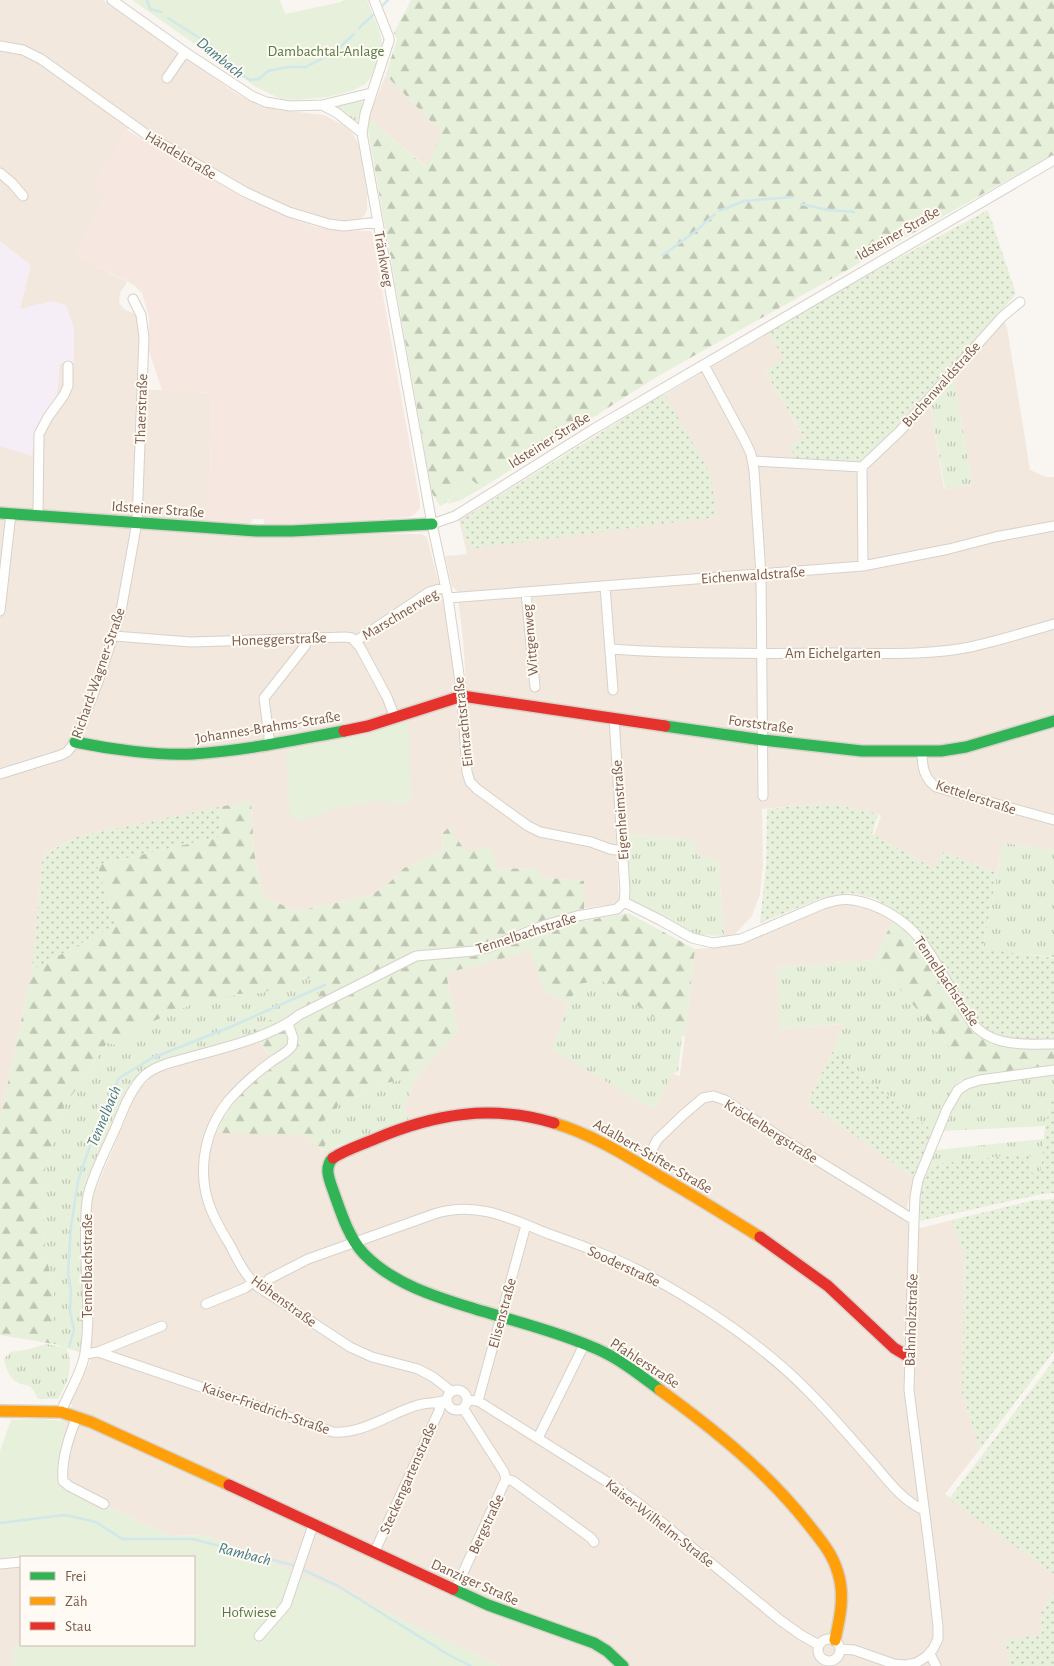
<svg xmlns="http://www.w3.org/2000/svg" width="1054" height="1666" font-family="'Alegreya Sans',sans-serif">
<style>
.residential{fill:#f2e8de}
.commercial{fill:#f6e8e1}
.education{fill:#f6eef6}
.grass{fill:url(#grass-tufts)}
.forest{fill:url(#forest-firs)}
.park{fill:#e7f0db}
.garden{fill:url(#garden-dots)}
.lines{fill:none;stroke-linecap:round;stroke-linejoin:round}
.stream{stroke:#d0e8ea;stroke-width:2.5}
.street-casing{stroke:#d7d1cb;stroke-width:11}
.fast-casing{stroke:#d9d2cb;stroke-width:14}
.slow-casing{stroke:#d9d2cb;stroke-width:14}
.jam-casing{stroke:#d9d2cb;stroke-width:14}
.street{stroke:#fefefd;stroke-width:9}
.fast{stroke:#30b455;stroke-width:11}
.slow{stroke:#ff9f0a;stroke-width:11}
.jam{stroke:#e5322d;stroke-width:11}
.labels{text-anchor:middle;stroke-width:4;stroke-linejoin:round;paint-order:stroke}
.park-label{font-size:15px;fill:#537a41;stroke:#fffaf3}
.street-label{font-size:15px;fill:#7a5c4d;stroke:#fffaf3}
.water-label{font-size:16px;font-style:italic;fill:#437c86;stroke:#fffaf3}
</style>
<defs>
<pattern id="grass-tufts" width="24" height="20" patternUnits="userSpaceOnUse" patternTransform="scale(1.25)"><rect width="24" height="20" fill="#e7f0db"/><path d="M3 7l-1-3M5 7V3M7 7l1-3M15 17l-1-3M17 17v-4M19 17l1-3" fill="none" stroke="#c0c6b4"/></pattern>
<pattern id="forest-firs" width="22" height="20" patternUnits="userSpaceOnUse" patternTransform="scale(1.25)"><rect width="22" height="20" fill="#e7f0db"/><path d="M5 1l3.5 6h-7zM16 11l3.5 6h-7z" fill="#c0c6b4"/></pattern>
<pattern id="garden-dots" width="8" height="8" patternUnits="userSpaceOnUse" patternTransform="scale(1.25)"><rect width="8" height="8" fill="#e7f0db"/><path d="M2 2h.1M6 6h.1" fill="none" stroke="#c0c6b4" stroke-width="1.8" stroke-linecap="round"/></pattern>
</defs>
<rect width="100%" height="100%" fill="#f9f5f0"/>
<path class="residential" d="M0,0H103L240,96L262,106L279,110L324,115L343,125L353,134L358,143L361,158L367,195V210L364,216L358,220L350,222L332,221L273,201L200,164L132,122L92,187L107,196L77,256L127,282L120,293L119,303L125,310L136,314L139,328L137,389L212,393L209,523L287,536L382,534H421L427,537L448,621L456,683L466,681L463,639L457,591L452,586L445,556L467,554L459,520L768,332L785,359L765,371L804,438L930,404L944,489L972,485L954,378L1001,322H1004L1007,327L1030,470L1046,477H1054V850L1003,843L997,873L943,852L935,869L874,835L881,816L878,814L828,803L762,809L763,865L760,894L752,916L735,934L724,936L718,860L697,856L694,840L616,833L619,902L614,904L584,908V881L539,877L537,868L497,869L466,852L443,833L442,852L404,868L387,885L369,896L297,911L263,897L254,852L251,801L79,836L43,854L32,970L0,1120Z
M386,75L442,133L427,167L368,118Z
M845,902L856,904L894,918L874,960L777,967L781,1029L844,1024L833,1051L807,1102L915,1178L903,1220L921,1228L952,1220L964,1252L962,1392L980,1449L945,1494L1054,1574V1592L1041,1613L1042,1634L1006,1642L1011,1666H500L361,1600L205,1535L169,1536L61,1485L56,1477L65,1421L72,1405L70,1403L71,1399L90,1362L91,1346V1207L93,1196L137,1092L155,1073L260,1042L274,1064L259,1077L234,1102L223,1117L306,1135L322,1150H326L346,1144L409,1121L404,1107L416,1077L458,1032L446,973L531,950L544,991L569,1003L552,1050L673,1073L679,1076L680,1074L685,1036L695,949L724,947L738,944L825,906Z
M21,1556L41,1557H21V1644L17,1645L12,1656L13,1666H0V1557Z"/>
<path class="commercial" d="M127,130L242,197L285,216L313,226L333,230L370,231L372,233L420,502V508L415,514L409,517L290,526H265L263,519H253L250,524L209,523L212,393L162,391L149,351V318L142,293L134,285L77,256L107,196L91,187Z"/>
<path class="education" d="M0,241L31,265L20,309L51,301L66,305L74,328V363L60,364L57,395L42,419L34,437L32,456L0,446Z"/>
<path class="grass" d="M360,100L363,103L357,122L339,108L340,106Z
M954,378L972,485L945,489L930,404Z
M626,834L695,840L697,856L718,860L724,936L699,935L630,901Z
M1003,843L1054,850V957L983,950Z
M874,960L975,1076L960,1081L954,1087L934,1132L833,1051L844,1024L780,1029L777,967Z
M317,968L365,969L288,1024L159,1067L137,1084L88,1199L85,1354L54,1344V1294L45,1249L42,1180L62,1110L107,1043L153,1018L217,993L230,996L258,990Z
M601,980L682,1037L678,1072L673,1073L654,1109L552,1050L569,1003L579,984Z
M1054,1072V1093L1045,1126L941,1131L959,1091L968,1085Z
M416,1077L404,1107L409,1121L326,1150L323,1143L338,1140L323,1133C323,1120 323,1114 336,1110L340,1100L359,1096L371,1086Z
M1044,1139L1041,1172L1032,1173L1029,1153L928,1165L935,1150Z
M46,1344L66,1348C75,1366 67,1383 58,1399H38C36,1395 34,1389 29,1386C27,1385 23,1385 21,1384C10,1380 6,1370 4,1359L10,1352L26,1350Z"/>
<path class="forest" d="M411,0H1054V154L658,376L482,488L470,479C456,483 454,501 440,506L432,493L368,130V118L426,167L442,133L386,75L397,39L394,33Z
M251,801L254,852L263,897L297,911L369,896L387,885L404,868L442,852L443,833L449,827L466,852L491,846L497,869L538,868L539,877L584,881V921L628,913L695,949L685,1036L682,1037L601,980L579,984L569,1003L544,991L531,951L446,973L458,1032L416,1077L371,1086L359,1096L340,1100L336,1110C323,1114 323,1120 323,1133L339,1140L324,1143L326,1150C318,1149 312,1140 306,1135L217,1133C228,1104 250,1084 274,1064L253,1030L331,986L326,973L261,993L238,994L202,1000L147,1024L116,1045L107,1043L62,1110L42,1180L45,1249L54,1294V1344L0,1335V1120L32,970L115,925L97,865L222,836L219,807Z
M894,918L918,940L978,1031L999,1044L1054,1045V1067L975,1076L874,960Z"/>
<path class="park" d="M132,0H280L285,14L341,2L344,0H367L380,33L382,44L379,57L370,79L364,85L351,91L328,97L297,100L281,99L256,87Z
M470,479L482,488L459,501L447,504L464,480Z
M408,721L411,799L405,804L375,801L327,810L315,817L296,820L292,817L290,812L286,752L288,750L368,735Z
M40,1419L65,1421L56,1477L61,1485L169,1536L205,1535L361,1600L500,1666H13L12,1656L17,1645L21,1644L194,1645V1557L21,1556L0,1557V1451L11,1420Z"/>
<path class="garden" d="M988,210L1016,294L897,431L859,464L796,460L790,446L804,437L765,371L784,359L768,332L858,280Z
M664,393L711,475L716,517L469,549L461,520Z
M828,803L878,814L872,834L935,869L943,852L997,873L983,949L1054,958V1039L1007,1038L1000,1036L981,1027L924,939L896,911L874,898L850,893L822,898L760,923L766,865L767,809Z
M219,807L222,836L97,865L115,925L32,970L43,854L50,851L79,836Z
M833,1051L934,1132L915,1178L807,1102Z
M1054,1093V1193L1042,1194L920,1221L918,1192L928,1165L1029,1153L1032,1173L1041,1172L1045,1126Z
M1054,1199V1351L980,1449L962,1392L964,1252L952,1220L1035,1200Z
M1054,1360V1574L949,1499Z
M1054,1592V1666H1011L1005,1641L1042,1634L1041,1613Z"/>
<g class="lines">
<path class="stream" d="M147,0L150,9L161,12
M382,6L388,0
M168,18L212,46L234,70L250,80L259,79L268,71L288,67H306L335,52L354,34
M359,28L373,15
M801,204L828,210L854,212
M719,211L744,201L793,197
M663,255L696,231L715,214
M69,1347L74,1330L70,1312L71,1290L68,1273L71,1227L78,1181L94,1134L119,1078L152,1058L228,1028L325,985
M0,1523L65,1515L96,1522L122,1539H193L296,1566
M301,1569L338,1586L449,1655L471,1666"/>
<defs>
<path id="street" d="M112,0L185,52L252,96L266,102L290,106L322,105L337,113L362,133
M374,0L389,38V41L365,114L362,133L432,524L448,598L462,696L467,772L470,782L477,789L528,826L540,832L591,842L610,849L622,851
M0,46L23,50L41,59L150,137L245,192L289,212L329,224L344,226L378,222
M167,78L185,52
M322,105L371,93
M0,173L12,183L23,196
M704,365L745,441L751,454L754,470L761,575L763,796
M753,461L862,467
M38,515L39,434L48,417L64,395L68,386V366
M432,524L455,516L592,430L1054,160
M863,566L862,467L900,431L1002,317L1020,302
M605,586L613,690
M526,592L535,687
M448,598L863,566L949,549L995,537L1054,526
M0,611L11,513
M114,636L191,642L345,637L352,638L360,647L387,697L395,718
M356,641L429,592L446,587
M610,649C684,654 759,654 833,653C878,653 926,656 970,647C998,641 1026,632 1054,624
M614,718L625,891L624,902
M270,745L264,698L305,646L308,638
M922,752C922,767 924,778 936,787L1054,820
M0,774L61,755L67,752L75,742L99,679L121,611L137,522L144,337L141,315L133,299
M624,902L660,920L692,938L713,943L741,939L823,904C832,901 843,898 853,900C878,904 904,919 920,939C933,956 943,976 954,994C961,1004 969,1021 978,1029C998,1047 1029,1044 1054,1044
M288,1024L293,1038L292,1046C287,1053 278,1057 271,1062C256,1073 241,1086 229,1100C205,1129 197,1169 209,1204C214,1219 222,1232 230,1245C237,1259 245,1275 257,1286L350,1347L372,1357L418,1369L433,1377L451,1391
M644,1166L657,1140L683,1115L703,1098L713,1096L725,1100L786,1141L914,1220
M262,1289L269,1279L308,1259L437,1213C478,1201 512,1219 549,1234C580,1245 611,1256 640,1271C700,1303 758,1341 806,1389C829,1412 850,1437 872,1462C887,1479 902,1501 924,1510
M206,1304L245,1288L253,1282
M98,1352L162,1326
M85,1354L98,1352L333,1432C363,1434 389,1414 415,1406C426,1402 436,1404 446,1400
M447 1400a10 10 0 1 1 20 0a10 10 0 1 1-20 0Z
M467,1400L478,1401L617,1488L642,1506L780,1620L801,1635L819,1645
M478,1401L526,1225
M61,1412C68,1393 82,1373 85,1353C93,1303 81,1252 87,1201C90,1180 107,1148 116,1127C123,1110 131,1088 145,1075C158,1064 178,1061 194,1056C225,1048 275,1035 299,1015L416,956L474,951L490,947L545,925L577,916L617,909L624,902
M77,1417C69,1436 61,1460 63,1481L69,1486L104,1504
M538,1438L584,1345
M506,1479L513,1481L591,1538L594,1542
M374,1553L439,1411L441,1402
M0,1564L21,1562
M455,1590L506,1479L504,1472L463,1408
M259,1636L286,1605L313,1525
M818 1650a11 11 0 1 1 22 0a11 11 0 1 1-22 0Z
M840,1649L854,1650L894,1664L905,1665L916,1663L926,1657L933,1649L938,1639V1627L931,1562L909,1390L914,1220L915,1197L918,1180L947,1109L958,1090L967,1084L980,1080L1054,1070
M930,1654L936,1666"/>
<path id="fast" d="M0,513L257,531H292L432,524
M665,726L763,740L862,751H941L966,747L1054,721
M75,742C109,749 158,756 193,754C244,751 294,740 344,731
M333,1158C323,1168 330,1181 334,1193C341,1213 349,1238 364,1254C393,1284 436,1297 475,1309C515,1321 558,1332 597,1349C620,1359 640,1375 660,1390
M453,1589L488,1605L594,1643L607,1651L623,1666"/>
<path id="slow" d="M554,1123C594,1135 628,1157 663,1178C696,1197 728,1217 760,1237
M660,1390C715,1430 766,1471 808,1524C820,1539 833,1554 838,1573C845,1595 840,1618 835,1640
M0,1411L61,1412L91,1422L229,1485"/>
<path id="jam" d="M344,731L368,726L462,696L665,726
M333,1158C345,1150 361,1145 375,1139C434,1114 491,1104 554,1123
M760,1237L828,1286L894,1348L909,1357
M229,1485L453,1589"/>
</defs>
<use href="#street" class="street-casing"/>
<use href="#fast" class="fast-casing"/>
<use href="#slow" class="slow-casing"/>
<use href="#jam" class="jam-casing"/>
<use href="#street" class="street"/>
<use href="#fast" class="fast"/>
<use href="#slow" class="slow"/>
<use href="#jam" class="jam"/>
</g>
<g class="labels">
<g class="park-label">
<text x="326" y="56">Dambachtal-Anlage</text>
<text x="249" y="1617">Hofwiese</text>
</g>
<g class="street-label">
<text transform="translate(181 155) rotate(31)" y="5">Händelstraße</text>
<text transform="translate(898 233) rotate(-30)" y="5">Idsteiner Straße</text>
<text transform="translate(384 259) rotate(80)" y="5">Tränkweg</text>
<text transform="translate(941 384) rotate(-48)" y="5">Buchenwaldstraße</text>
<text transform="translate(141 409) rotate(-88)" y="5">Thaerstraße</text>
<text transform="translate(549 440) rotate(-32)" y="5">Idsteiner Straße</text>
<text transform="translate(158 509) rotate(4)" y="5">Idsteiner Straße</text>
<text transform="translate(753 575) rotate(-4)" y="5">Eichenwaldstraße</text>
<text transform="translate(400 614) rotate(-31)" y="5">Marschnerweg</text>
<text transform="translate(279 639) rotate(-2)" y="5">Honeggerstraße</text>
<text transform="translate(530 640) rotate(-95)" y="5">Wittgenweg</text>
<text x="833" y="658">Am Eichelgarten</text>
<text transform="translate(98 673) rotate(-71)" y="5">Richard-Wagner-Straße</text>
<text transform="translate(463 722) rotate(-96)" y="5">Eintrachtstraße</text>
<text transform="translate(761 724) rotate(8)" y="5">Forststraße</text>
<text transform="translate(268 727) rotate(-9)" y="5">Johannes-Brahms-Straße</text>
<text transform="translate(976 797) rotate(18)" y="5">Kettelerstraße</text>
<text transform="translate(620 810) rotate(-94)" y="5">Eigenheimstraße</text>
<text transform="translate(526 933) rotate(-18)" y="5">Tennelbachstraße</text>
<text transform="translate(947 981) rotate(56)" y="5">Tennelbachstraße</text>
<text transform="translate(771 1131) rotate(32)" y="5">Kröckelbergstraße</text>
<text transform="translate(653 1156) rotate(30)" y="5">Adalbert-Stifter-Straße</text>
<text transform="translate(87 1266) rotate(-90)" y="5">Tennelbachstraße</text>
<text transform="translate(624 1266) rotate(25)" y="5">Sooderstraße</text>
<text transform="translate(284 1301) rotate(36)" y="5">Höhenstraße</text>
<text transform="translate(502 1313) rotate(-75)" y="5">Elisenstraße</text>
<text transform="translate(911 1320) rotate(-88)" y="5">Bahnholzstraße</text>
<text transform="translate(645 1363) rotate(33)" y="5">Pfahlerstraße</text>
<text transform="translate(266 1408) rotate(19)" y="5">Kaiser-Friedrich-Straße</text>
<text transform="translate(408 1478) rotate(-66)" y="5">Steckengartenstraße</text>
<text transform="translate(660 1523) rotate(38)" y="5">Kaiser-Wilhelm-Straße</text>
<text transform="translate(486 1524) rotate(-65)" y="5">Bergstraße</text>
<text transform="translate(475 1582) rotate(24)" y="5">Danziger Straße</text>
</g>
<g class="water-label">
<text transform="translate(221 57) rotate(39)" y="6">Dambach</text>
<text transform="translate(103 1116) rotate(-67)" y="6">Tennelbach</text>
<text transform="translate(245 1553) rotate(14)" y="6">Rambach</text>
</g>
</g>
<rect x="20" y="1556" width="175" height="90" fill="#fffaf3" stroke="#cabbb1"/>
<rect x="30" y="1572" width="25" height="8" fill="#30b455" stroke="#cabbb1"/>
<text x="65" y="1581" font-size="15" fill="#7a5c4d">Frei</text>
<rect x="30" y="1597" width="25" height="8" fill="#ff9f0a" stroke="#cabbb1"/>
<text x="65" y="1606" font-size="15" fill="#7a5c4d">Zäh</text>
<rect x="30" y="1622" width="25" height="8" fill="#e5322d" stroke="#cabbb1"/>
<text x="65" y="1631" font-size="15" fill="#7a5c4d">Stau</text>
</svg>
